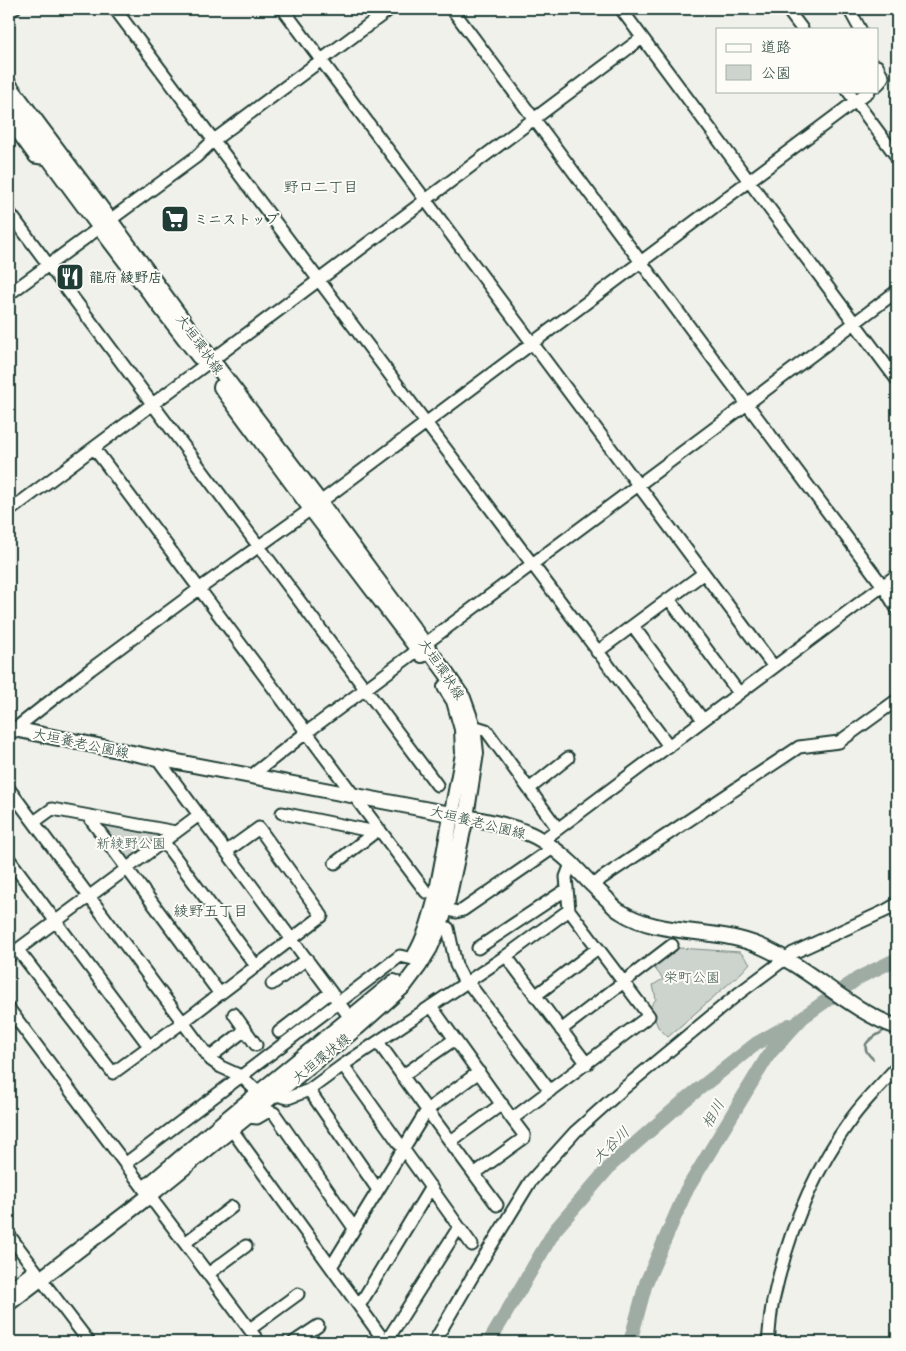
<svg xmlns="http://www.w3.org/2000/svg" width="906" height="1351" font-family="'Gochi Hand','Klee One',sans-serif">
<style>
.green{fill:#cdd3cd;stroke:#768880}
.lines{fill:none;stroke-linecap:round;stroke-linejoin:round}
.stream{stroke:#6c8077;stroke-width:2.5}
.river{stroke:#9faca4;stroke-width:14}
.minor-casing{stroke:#1f3d34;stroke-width:15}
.major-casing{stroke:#1f3d34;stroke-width:18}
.minor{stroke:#fdfcf7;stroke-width:11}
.major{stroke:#fdfcf7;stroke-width:14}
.labels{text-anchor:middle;stroke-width:4;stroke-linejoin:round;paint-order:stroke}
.poi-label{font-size:14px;font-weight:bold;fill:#1f3d34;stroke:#fdfcf7;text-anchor:start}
.street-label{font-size:14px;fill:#1f3d34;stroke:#fdfcf7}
.park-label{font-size:14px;fill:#425b53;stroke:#fdfcf7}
.neighbourhood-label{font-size:15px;fill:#1f3d34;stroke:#fdfcf7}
.water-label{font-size:15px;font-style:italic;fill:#455e56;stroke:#fdfcf7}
</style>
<rect width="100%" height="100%" fill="#f0f1eb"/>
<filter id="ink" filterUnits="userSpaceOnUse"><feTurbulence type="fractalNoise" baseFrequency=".02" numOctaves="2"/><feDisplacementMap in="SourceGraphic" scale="10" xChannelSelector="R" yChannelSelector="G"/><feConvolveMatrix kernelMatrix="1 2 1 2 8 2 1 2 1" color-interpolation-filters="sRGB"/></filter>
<g filter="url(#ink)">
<path class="green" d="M97,821L165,835L129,863Z
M679,948L740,952L750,963L742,972L668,1037L658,1027L650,1007L656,999L653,985L663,979L653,966Z"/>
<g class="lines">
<path class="stream" d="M873,1059C854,1042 875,1038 888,1028"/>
<path class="river" d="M489,1342L555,1230L612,1164L685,1100L757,1043L789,1025
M630,1342L646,1283L686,1191L769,1054L803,1017L860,977L897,959"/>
<defs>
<path id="minor" d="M115,9L669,746
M283,9L774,667
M452,9L883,586L897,609
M621,9L897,380
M787,9L802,29
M849,9L860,29
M9,10L14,9
M877,66L883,77L880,82L877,85
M848,91L897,157
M9,121L35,157L48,159
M9,212L437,785
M9,294L196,157L214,140L390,9
M212,360L642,38
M94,448L426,892
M9,511L205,365
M669,599L739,693
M633,626L703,720
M425,644L747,404L897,291
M597,652L704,573
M473,726L486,730L558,829
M11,732L91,669L199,589L311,509L869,91
M157,758L199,815
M251,776L307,732L418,650
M9,789L211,1060L221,1067L241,1076L263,1097
M529,789L568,758
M282,813L376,832
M88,816L220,994
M34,822L52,809L176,832
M163,841L256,966
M543,842L547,837L897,575
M9,859L149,1046
M335,863L379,829
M593,886L602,878L799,747L839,742L897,700
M445,908L456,912L463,910L553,848
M448,928L456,965L465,983
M478,948L567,889
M18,950L113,1073L183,1022L322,916L259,828L227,851
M9,956L199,815L351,1019
M506,956L587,1064
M467,981L550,1091
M272,984L307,959
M535,996L598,948
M431,1006L512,1119L649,1016L569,910L566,877L571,864
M9,1009L259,1342
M234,1014L256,1045
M561,1030L672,945
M279,1032L331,992
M209,1058L245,1030
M343,1065L472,1245
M479,1072L427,1110L497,1205
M402,1076L455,1039
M309,1090L378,1190
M275,1095L288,1098L309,1090L343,1065L506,956L569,910
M248,1117L257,1118L269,1111L274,1113L354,1228
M232,1130L385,1342
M451,1141L502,1104
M125,1164L400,956L413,959
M474,1174L524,1138V1135L512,1119
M9,1235L36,1271
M185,1243L232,1207
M331,1267L427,1110L378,1042
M208,1274L246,1246
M41,1279L89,1342
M359,1306L431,1187
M250,1329L298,1294
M294,1342L318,1326
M386,1342L459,1227
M434,1342L475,1272L530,1182L575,1132L623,1089L738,994L793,953L885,911L897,904
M768,1342C770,1327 770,1311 774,1297C788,1233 813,1172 852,1118C865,1100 882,1084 897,1067"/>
<path id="major" d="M9,85L110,220L212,360L320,502L446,673L463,698L473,726L476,753L466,817L447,904L440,926L430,948L419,966L404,986L358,1027L149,1196L9,1303
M9,102C69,189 134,273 199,357
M221,387L311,509L422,655
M9,728L157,758L466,817C486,821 506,824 525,832C542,838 559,852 572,864C583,876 595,888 607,899C611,904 615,909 621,912C660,937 717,927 760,946C809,967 847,1009 897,1027
M415,955C425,938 430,920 435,901L463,754L462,729L454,701L445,687
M145,1188L224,1121L394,982
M9,1291L30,1275"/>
</defs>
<use href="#minor" class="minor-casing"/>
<use href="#major" class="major-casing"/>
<use href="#minor" class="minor"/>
<use href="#major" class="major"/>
</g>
</g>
<defs>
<symbol id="supermarket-square" viewBox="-11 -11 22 22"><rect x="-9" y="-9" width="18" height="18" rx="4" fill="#1f3d34" stroke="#fdfcf7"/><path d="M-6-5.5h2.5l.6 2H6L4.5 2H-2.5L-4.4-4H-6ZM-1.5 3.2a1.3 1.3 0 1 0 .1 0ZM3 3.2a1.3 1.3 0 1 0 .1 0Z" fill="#fff"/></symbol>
<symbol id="restaurant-square" viewBox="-11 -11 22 22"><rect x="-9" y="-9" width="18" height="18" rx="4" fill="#1f3d34" stroke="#fdfcf7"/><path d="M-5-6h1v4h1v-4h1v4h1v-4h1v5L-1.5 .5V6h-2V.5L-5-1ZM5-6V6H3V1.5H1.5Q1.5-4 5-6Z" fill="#fff"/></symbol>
</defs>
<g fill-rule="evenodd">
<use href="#supermarket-square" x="159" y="203" width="32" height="32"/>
<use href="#restaurant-square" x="54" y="261" width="32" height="32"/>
</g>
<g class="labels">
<g class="poi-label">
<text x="194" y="224">ミニストップ</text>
<text x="89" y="282">龍府 綾野店</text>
</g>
<g class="street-label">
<text transform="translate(200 344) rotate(54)" y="5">大垣環状線</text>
<text transform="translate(442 669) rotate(56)" y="5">大垣環状線</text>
<text transform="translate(81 743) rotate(12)" y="5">大垣養老公園線</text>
<text transform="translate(478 822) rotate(14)" y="5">大垣養老公園線</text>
<text transform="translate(321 1058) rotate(-39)" y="5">大垣環状線</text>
</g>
<g class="park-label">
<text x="131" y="848">新綾野公園</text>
<text x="692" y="982">栄町公園</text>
</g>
<g class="neighbourhood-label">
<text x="321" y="192">野口二丁目</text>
<text x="211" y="916">綾野五丁目</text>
</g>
<g class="water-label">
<text transform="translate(713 1114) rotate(-59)" y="5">相川</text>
<text transform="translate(611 1145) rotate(-44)" y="5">大谷川</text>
</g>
</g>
<rect width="906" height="1351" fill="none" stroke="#fdfcf7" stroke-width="30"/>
<rect x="15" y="15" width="876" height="1321" fill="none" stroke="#1f3d34" stroke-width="2" filter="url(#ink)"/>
<rect x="716" y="28" width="162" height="65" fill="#fdfcf7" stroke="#a4b0a9"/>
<rect x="726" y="44" width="25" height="8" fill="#fdfcf7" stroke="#a4b0a9"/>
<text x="761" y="52" font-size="15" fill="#1f3d34">道路</text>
<rect x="726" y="65" width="25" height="15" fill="#cdd3cd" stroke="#a4b0a9"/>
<text x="761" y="78" font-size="15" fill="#1f3d34">公園</text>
</svg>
